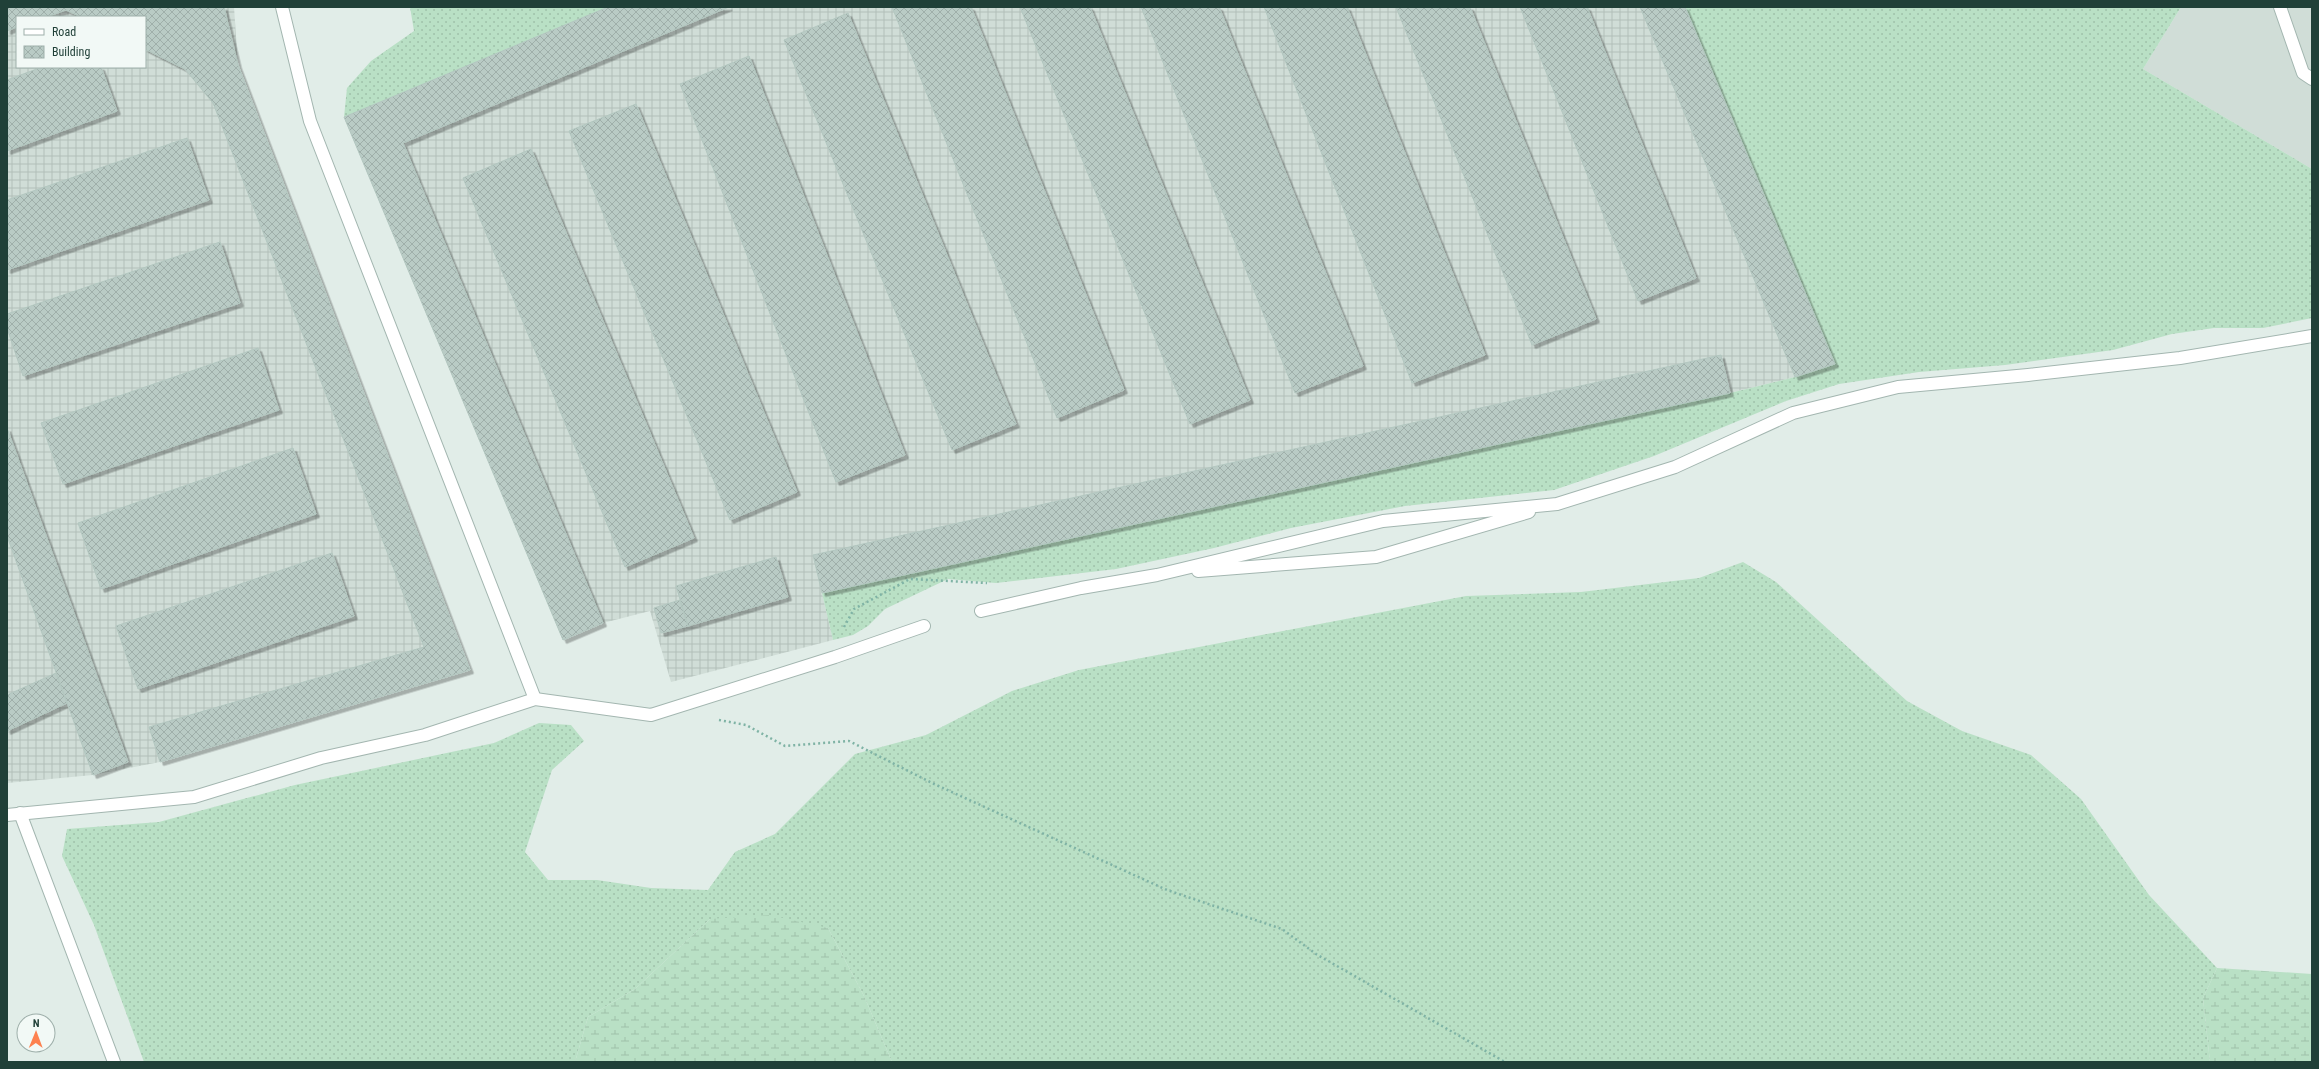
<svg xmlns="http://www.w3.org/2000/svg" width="2319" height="1069" font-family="'Roboto Condensed',sans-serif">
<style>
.built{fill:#d0ddd7}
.industrial{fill:url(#industrial-grid);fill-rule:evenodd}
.grass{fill:url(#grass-dots)}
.wetland{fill:url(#wetland-marsh)}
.building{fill:url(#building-cross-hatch);stroke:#b3c7c0;filter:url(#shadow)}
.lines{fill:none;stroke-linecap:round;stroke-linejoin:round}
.lane-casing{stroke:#a3b6b0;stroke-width:14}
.street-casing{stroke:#a3b6b0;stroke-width:14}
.path{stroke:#7fb3a5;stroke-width:2.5;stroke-dasharray:2 3;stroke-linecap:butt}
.lane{stroke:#fff;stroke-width:12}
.street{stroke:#fff;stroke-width:12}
</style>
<defs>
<pattern id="industrial-grid" width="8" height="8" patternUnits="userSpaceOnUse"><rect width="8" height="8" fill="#d0ddd7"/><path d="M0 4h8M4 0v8" fill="none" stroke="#b2bfb9"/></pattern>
<pattern id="grass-dots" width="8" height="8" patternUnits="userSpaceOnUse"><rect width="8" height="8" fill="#b9e0c5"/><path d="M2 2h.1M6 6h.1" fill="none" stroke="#9fc1aa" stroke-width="1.8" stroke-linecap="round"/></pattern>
<pattern id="wetland-marsh" width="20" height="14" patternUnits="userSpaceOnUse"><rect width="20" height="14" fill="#b9e0c5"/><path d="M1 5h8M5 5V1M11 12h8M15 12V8" fill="none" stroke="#9fc1aa"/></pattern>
<pattern id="building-cross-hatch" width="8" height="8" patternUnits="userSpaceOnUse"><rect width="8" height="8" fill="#b9cbc5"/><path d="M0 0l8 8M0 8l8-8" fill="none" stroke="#9fafaa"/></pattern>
<filter id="shadow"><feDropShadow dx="3.5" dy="3.5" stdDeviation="0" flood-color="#0004"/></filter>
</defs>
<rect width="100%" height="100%" fill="#e1ede8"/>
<path class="built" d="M2181,7H2312V169L2143,69Z"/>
<path class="industrial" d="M7,7H234L238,65L470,670L160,762L93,775L7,783ZM17,17H145V67H17Z
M608,7H1685L1835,364L1795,377L1730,393L822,593L833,640L671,682L650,611L603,623L563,640L344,117Z"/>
<path class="grass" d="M410,7H608L344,117L347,88L371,61L414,31Z
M1685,7H2181L2143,69L2312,169V318L2263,328H2214L2172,334L2113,350L2005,365L1919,372L1839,384L1786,401L1654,456L1554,490L1405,506L1291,528L1214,548L1116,569L996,583L948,579L885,609L868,626L853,635L833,640L822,593L1730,393L1795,377L1834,364Z
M1743,562L1776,582L1907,701L1962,731L2031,755L2081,799L2149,895L2217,968L2203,998L2210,1062H892L864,996L828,928L710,919L635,989L588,1017L575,1062H144L94,925L62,856L67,829L159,822L295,785L494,743L539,723L571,725L584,741L552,770L525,852L548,880H597L651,888L708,890L735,852L775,834L855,754L926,735L1012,691L1079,670L1466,596L1581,592L1699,578Z"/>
<path class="wetland" d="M769,915L828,928L864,996L892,1062H575L588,1017L635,989L710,919Z
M2217,968L2312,974V1062H2210L2203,998Z"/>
<path class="building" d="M7,7H224L238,65L470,670L160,762L149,727L424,647L213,103L185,69L145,49V17H81L66,10L46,17H17V27L7,31Z
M608,7H729L403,143L603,623L563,640L344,117Z
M892,7H971L1124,390L1057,418Z
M1020,7H1090L1250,400L1190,424Z
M1141,7H1219L1363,366L1295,393Z
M1264,7H1347L1485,355L1412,383Z
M1396,7H1470L1596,319L1532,345Z
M1520,7H1587L1696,278L1638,301Z
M1640,7H1685L1835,364L1795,377Z
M848,13L1016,424L952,450L784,40Z
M749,56L905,455L836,482L680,84Z
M42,67H101L117,111L7,151V80Z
M636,104L797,492L730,520L569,131Z
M187,138L209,200L7,270V200Z
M531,149L694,538L625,567L463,178Z
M220,242L240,303L23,376L7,328V314Z
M258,348L279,410L63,484L41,423Z
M1721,355L1730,393L822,593L813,555Z
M7,428L128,762L93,775L7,536Z
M293,448L316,514L101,589L78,523Z
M332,553L354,616L138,689L116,626Z
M776,557L788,597L688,626L676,586Z
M680,600L688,626L661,633L654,608Z
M56,673L67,703L7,731V695Z"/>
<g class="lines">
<defs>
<path id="lane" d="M282,7L310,121L535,699
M2280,7L2303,73L2312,79
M20,813L114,1062"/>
<path id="street" d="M1198,571L1376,557L1529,512
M981,611L1081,588L1157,575L1383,521L1557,504L1675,467L1793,413L1898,387L2028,375L2180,358L2312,336
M7,815L194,797L321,758L425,735L535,699L651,715L835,657L924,626"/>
</defs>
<use href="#lane" class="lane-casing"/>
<use href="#street" class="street-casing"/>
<path class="path" d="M844,627L854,609L910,579L987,583
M719,720L746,725L785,746L849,741L932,783L1167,890L1282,929L1316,954L1505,1062"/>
<use href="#lane" class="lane"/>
<use href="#street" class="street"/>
</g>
<rect width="2319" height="1069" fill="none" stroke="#204038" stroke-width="16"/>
<rect x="16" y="16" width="130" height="52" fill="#f2f9f6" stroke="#9eafaa"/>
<rect x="24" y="29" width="20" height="6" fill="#ffffff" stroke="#9eafaa"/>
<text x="52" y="36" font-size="12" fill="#204038">Road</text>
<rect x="24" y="46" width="20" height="12" fill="url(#building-cross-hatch)" stroke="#9eafaa"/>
<text x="52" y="56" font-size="12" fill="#204038">Building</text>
<g transform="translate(36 1033) rotate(1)"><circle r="19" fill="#f2f9f6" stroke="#9eafaa"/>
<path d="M0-3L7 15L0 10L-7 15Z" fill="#fd814f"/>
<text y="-6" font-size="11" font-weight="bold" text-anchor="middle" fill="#204038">N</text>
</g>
</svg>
